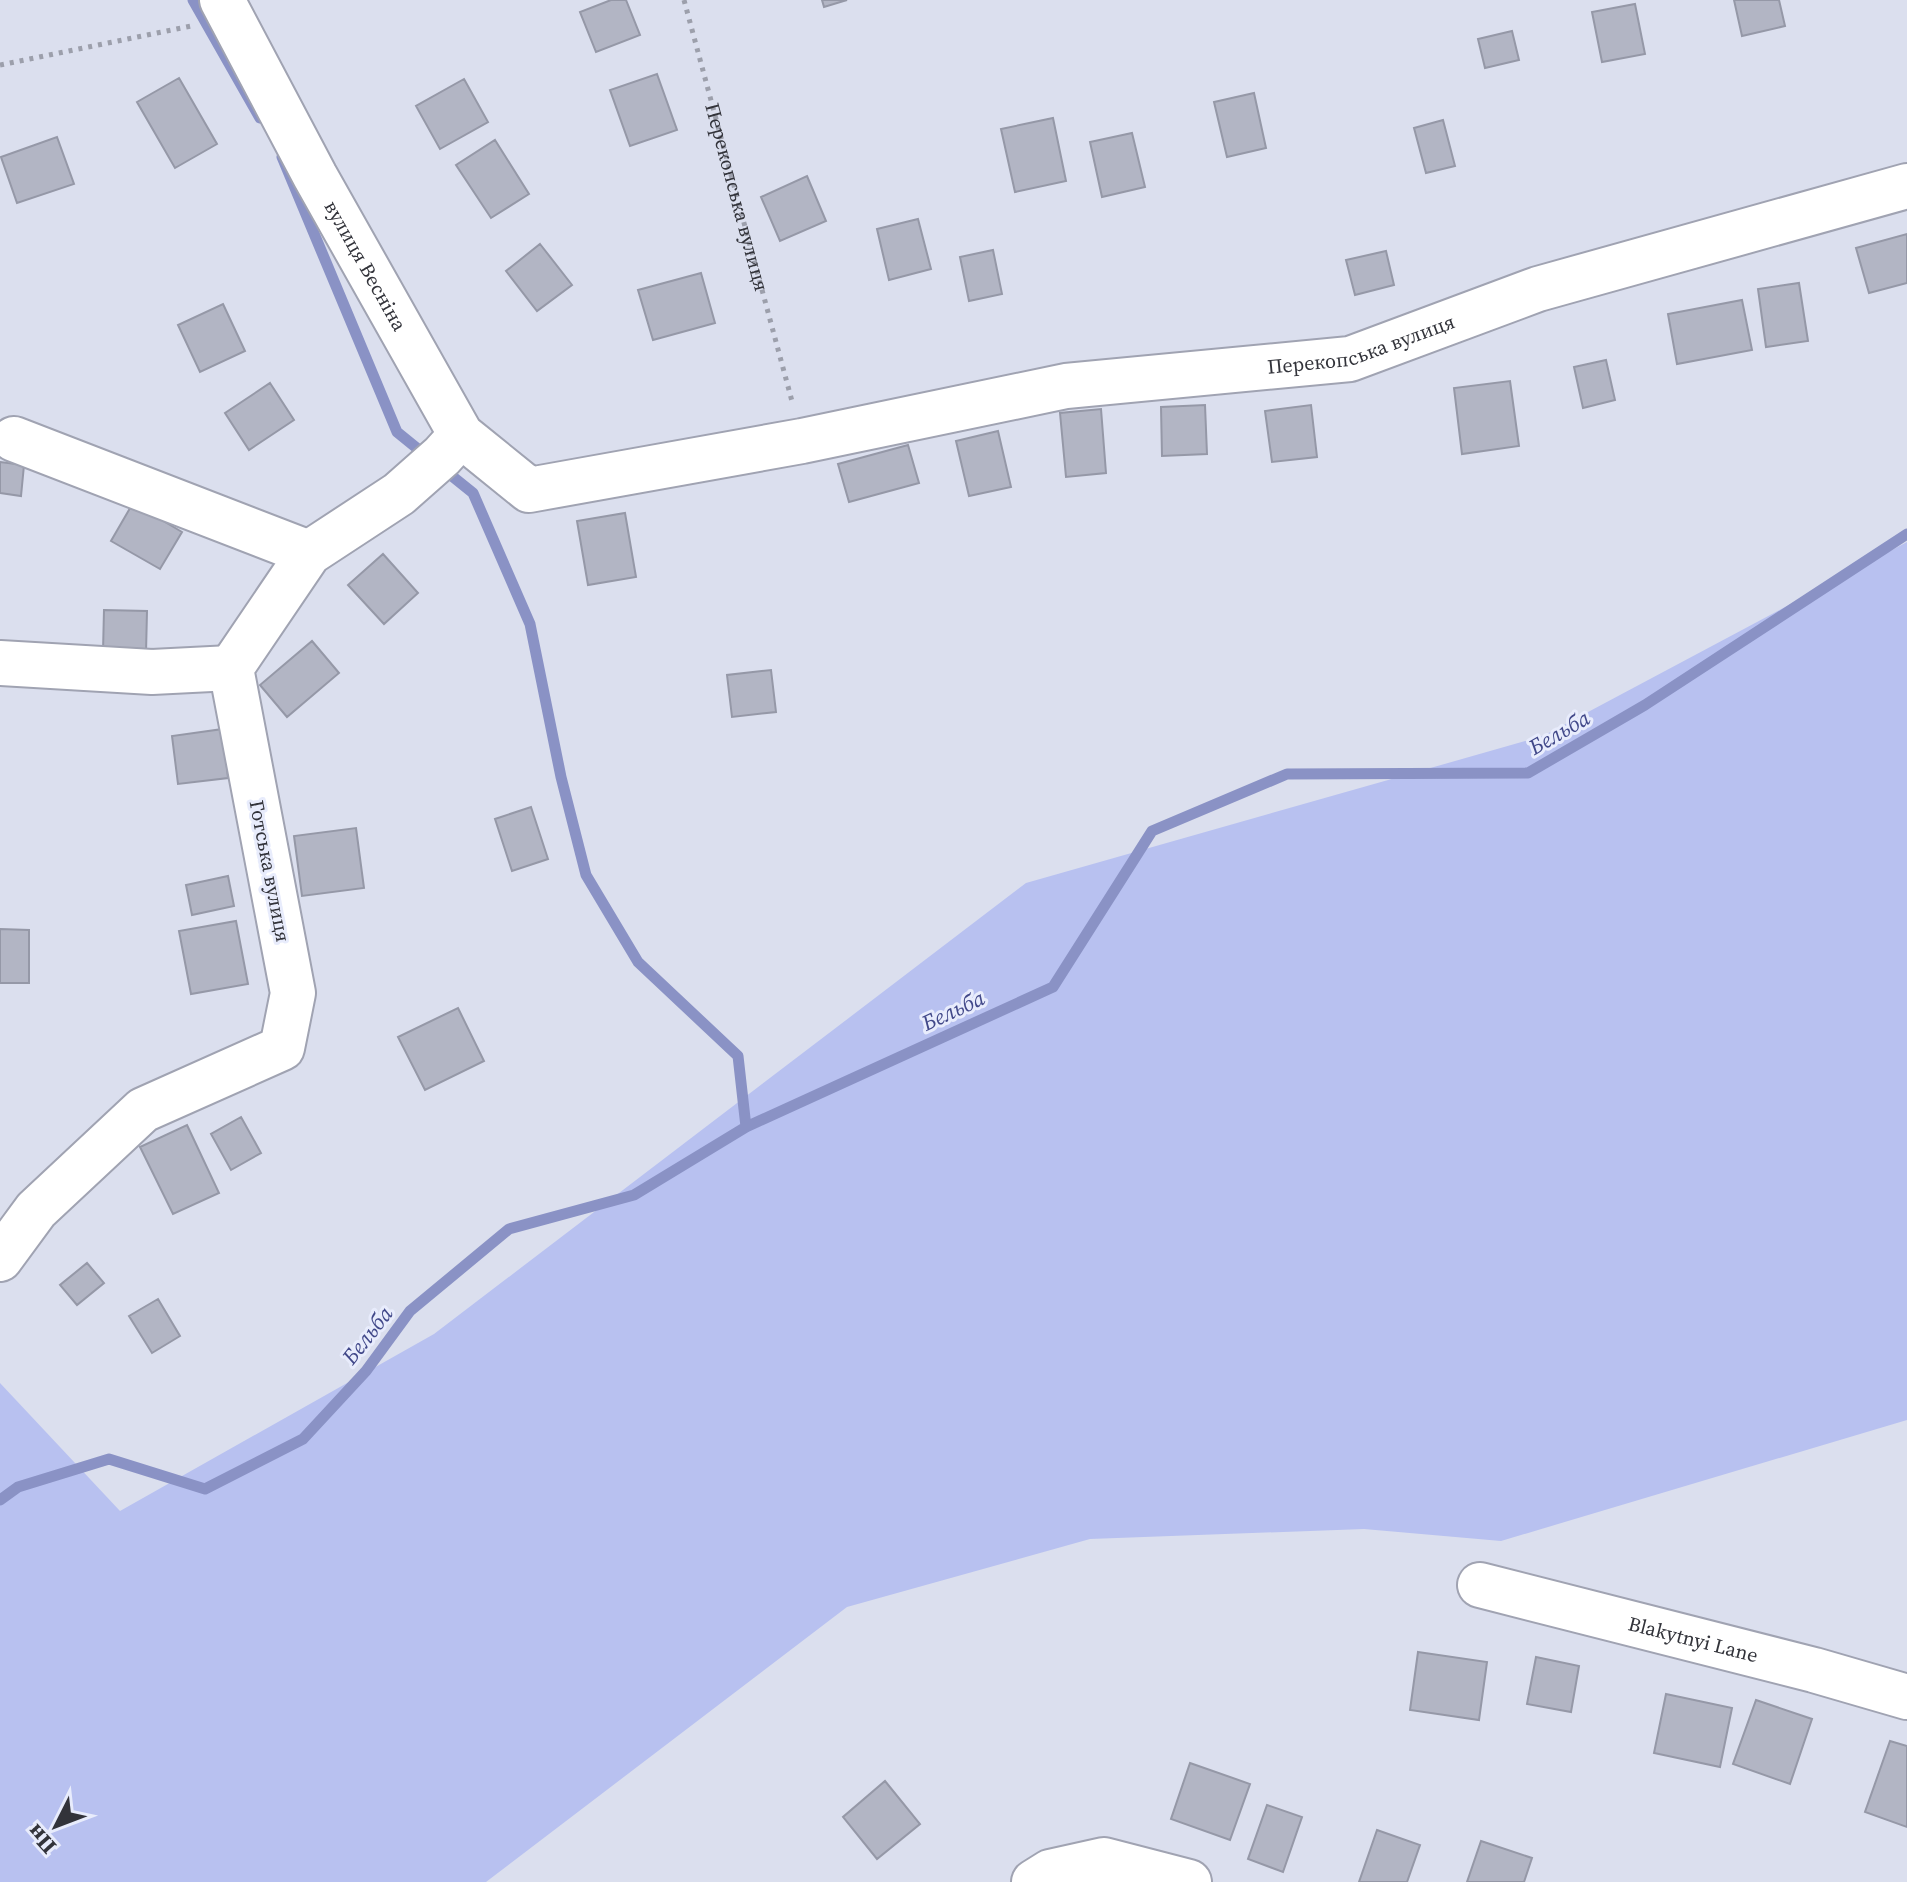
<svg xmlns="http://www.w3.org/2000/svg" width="1907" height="1882" font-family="'Source Serif 4',serif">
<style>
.green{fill:#b8c1f0}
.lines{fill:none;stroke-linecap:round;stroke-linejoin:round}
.stream{stroke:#8a92c5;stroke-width:11}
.building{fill:#b2b5c4;stroke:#9598a7;stroke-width:2}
.minor-casing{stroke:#a0a3b2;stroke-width:48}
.path{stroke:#9c9fab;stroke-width:5;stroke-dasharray:4 6;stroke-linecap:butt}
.minor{stroke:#fff;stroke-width:44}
.labels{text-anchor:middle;stroke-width:6;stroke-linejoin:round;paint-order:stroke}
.street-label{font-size:20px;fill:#32333a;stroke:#e8ecfc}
.water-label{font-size:22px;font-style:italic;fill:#414889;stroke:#e8ecfc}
</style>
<rect width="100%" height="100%" fill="#dbdfee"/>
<path class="green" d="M1907,542V1420L1501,1541L1364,1529L1090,1539L847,1607L486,1882H0V1383L120,1511L434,1334L1026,883L1543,736Z"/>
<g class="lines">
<path class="stream" d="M193,0L260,118
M282,157L397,432L429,458
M442,468L473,493L530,624L561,777L586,875L638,962L738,1056L746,1127
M0,1500L18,1487L109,1459L205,1489L303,1439L366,1371L410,1311L509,1229L634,1195L746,1127L1053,987L1152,831L1287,774L1528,773L1645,705L1907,534"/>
</g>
<path class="building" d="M611,0H626L640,35L596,52L580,12Z
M822,0H847L824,7Z
M1734,0H1779L1785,26L1742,36Z
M1635,4L1645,54L1602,62L1592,12Z
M1512,31L1519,60L1485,68L1478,39Z
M657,74L677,130L630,146L610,90Z
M179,78L217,144L175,168L137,102Z
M464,79L488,122L440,149L416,106Z
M1254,93L1266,148L1227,157L1214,102Z
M1053,118L1066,181L1015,192L1001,129Z
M1443,120L1455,166L1426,173L1414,128Z
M1132,133L1145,187L1102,197L1090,142Z
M57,137L74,184L17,203L1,157Z
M495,140L529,194L491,218L456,165Z
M807,176L826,221L780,241L761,197Z
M918,219L931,269L889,280L877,229Z
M1907,234V283L1869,293L1856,248Z
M540,244L572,285L537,311L506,271Z
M993,250L1002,294L969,301L960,257Z
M1386,251L1394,285L1355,295L1346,260Z
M701,273L715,323L653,340L638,290Z
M1799,283L1808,341L1766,347L1758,289Z
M1742,300L1752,350L1677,364L1668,314Z
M223,304L245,351L200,372L178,325Z
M1606,360L1615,400L1583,408L1574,367Z
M1510,381L1519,446L1462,454L1454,388Z
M270,383L294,420L249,450L225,413Z
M1205,405L1207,454L1162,456L1161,407Z
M1311,405L1317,457L1272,462L1265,411Z
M1101,409L1106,473L1066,477L1060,413Z
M998,431L1011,487L969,496L956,441Z
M908,445L919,483L849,502L838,464Z
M0,462L24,465L21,496L0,493Z
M133,503L182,532L160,569L111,541Z
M625,513L636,577L588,585L577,521Z
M383,554L418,593L384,624L348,585Z
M104,610L147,611L146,653L103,652Z
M312,641L339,673L287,717L260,685Z
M771,670L776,712L732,717L727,675Z
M223,729L228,778L178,784L172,736Z
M531,807L548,859L512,871L495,819Z
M356,828L364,888L302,896L294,836Z
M228,876L234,906L192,915L186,885Z
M236,921L248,984L191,994L179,931Z
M0,929L29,930V983H0Z
M458,1008L484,1061L425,1090L398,1037Z
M241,1117L261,1153L231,1170L211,1134Z
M187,1125L219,1193L173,1214L140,1147Z
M87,1263L104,1283L77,1305L60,1285Z
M158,1299L180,1336L152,1353L129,1316Z
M1418,1652L1487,1662L1479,1720L1410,1710Z
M1536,1657L1579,1666L1571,1712L1527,1704Z
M1666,1694L1732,1708L1720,1767L1654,1753Z
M1756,1700L1812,1719L1790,1784L1733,1764Z
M1890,1741L1907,1746V1827L1865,1812Z
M1190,1763L1250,1784L1230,1840L1171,1819Z
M885,1781L920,1824L877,1859L843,1817Z
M1267,1805L1302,1817L1283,1872L1248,1859Z
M1377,1830L1420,1845L1407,1882H1359Z
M1481,1841L1532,1858L1524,1882H1467Z"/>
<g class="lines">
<defs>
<g id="minor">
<path id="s2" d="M222,0L315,176L461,435L529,490L802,441L1066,386L1350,359L1538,289L1907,186"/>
<path d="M14,439L309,553"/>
<path d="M0,663L152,672L231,668"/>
<path d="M0,1259L36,1210L143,1110L282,1048L293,993L231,668L309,553L399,494L442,456L461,435"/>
<path id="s3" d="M1480,1585L1814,1670L1907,1697"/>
<path d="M1034,1882L1050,1872L1104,1860L1189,1882"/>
</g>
</defs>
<use href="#minor" class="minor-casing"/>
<g class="path">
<path id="s1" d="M684,0L793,405"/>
<path d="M0,65L191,26"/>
</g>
<use href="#minor" class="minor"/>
</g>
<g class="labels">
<g class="street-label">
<text dy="7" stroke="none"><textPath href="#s1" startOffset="204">Перекопська вулиця</textPath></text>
<text dy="7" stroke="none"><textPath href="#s2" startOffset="302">вулиця Весніна</textPath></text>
<text dy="7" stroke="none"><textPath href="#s2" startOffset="1430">Перекопська вулиця</textPath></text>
<text transform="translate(270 871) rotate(79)" y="7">Готська вулиця</text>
<text dy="7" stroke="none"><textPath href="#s3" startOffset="220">Blakytnyi Lane</textPath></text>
</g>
<g class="water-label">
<text transform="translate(1559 732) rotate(-30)" y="8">Бельба</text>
<text transform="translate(953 1010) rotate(-25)" y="8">Бельба</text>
<text transform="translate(367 1335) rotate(-52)" y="8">Бельба</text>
</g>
</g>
<g transform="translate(56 1826) rotate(228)" stroke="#e8ecfc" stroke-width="6" paint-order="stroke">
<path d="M0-6L14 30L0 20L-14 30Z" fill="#32333a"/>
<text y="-12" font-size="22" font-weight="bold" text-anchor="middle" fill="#32333a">Пн</text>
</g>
</svg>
